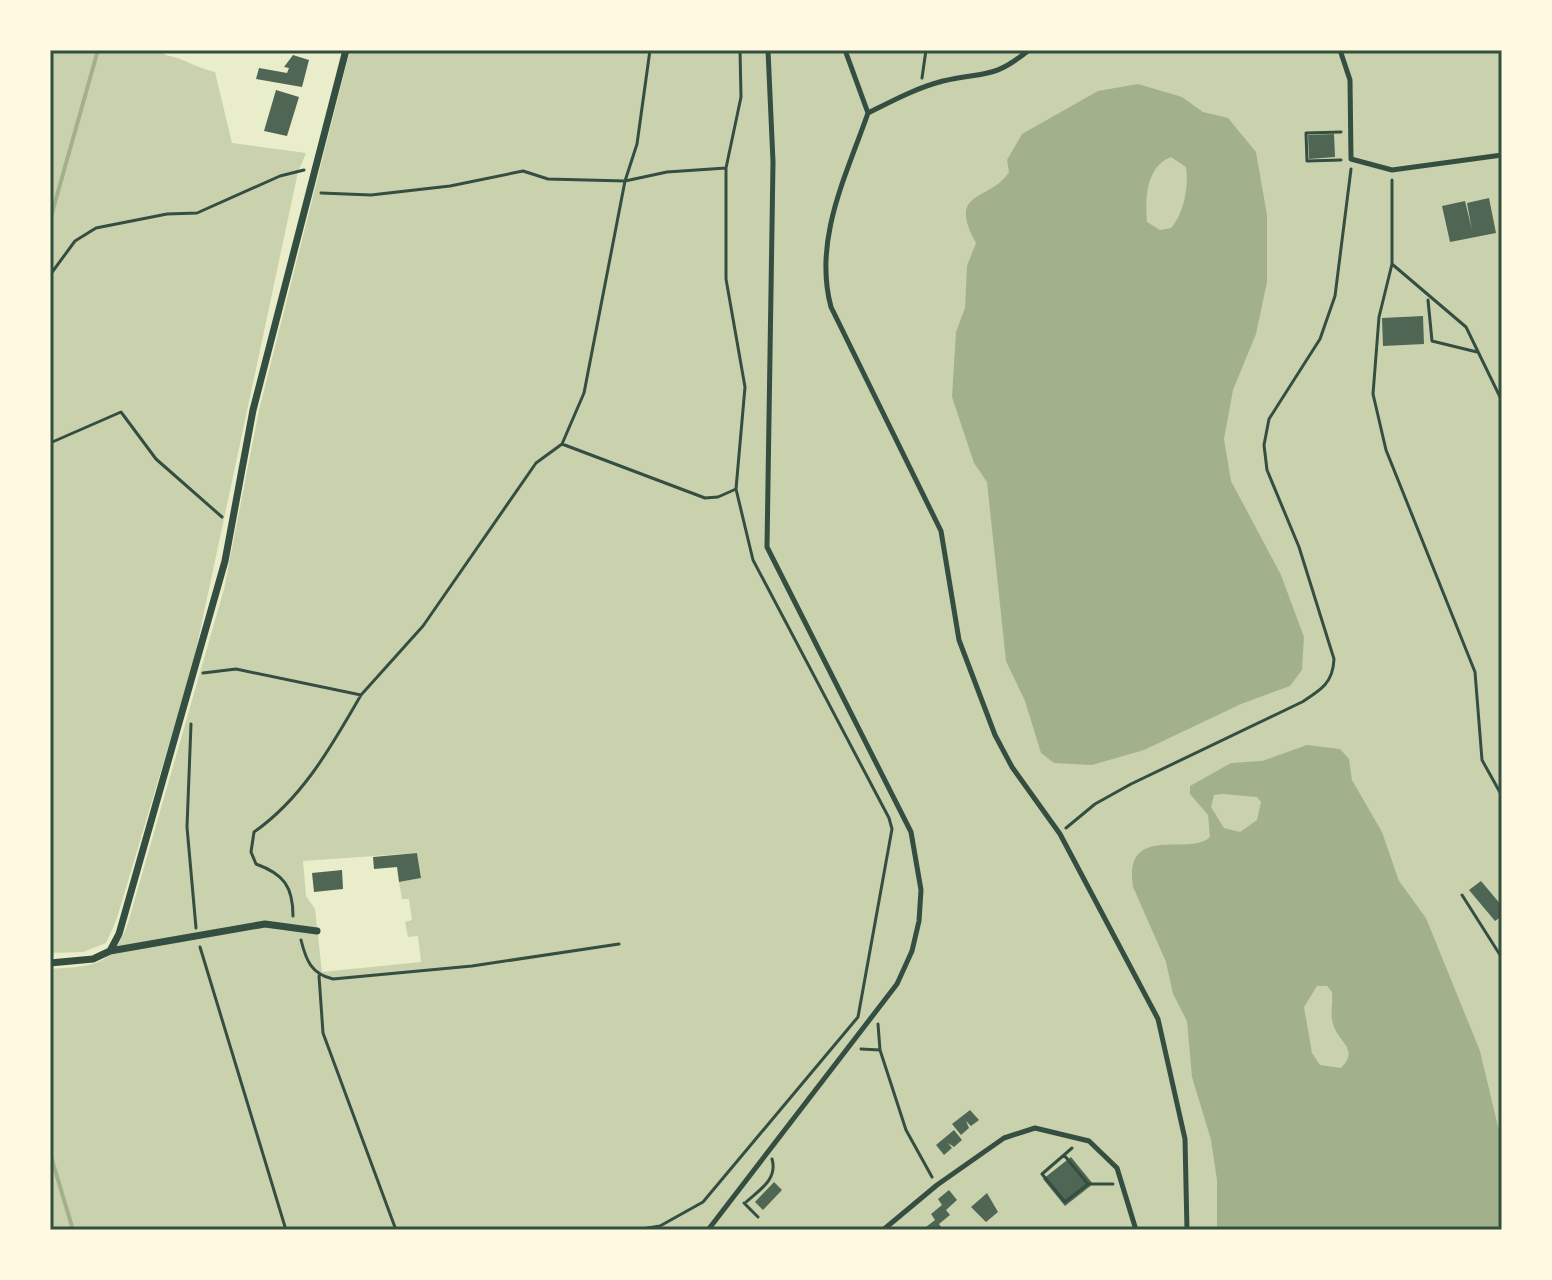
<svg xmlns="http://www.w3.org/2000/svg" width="1552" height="1280" font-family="'Varela Round',sans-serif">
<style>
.green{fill:#cad2ad;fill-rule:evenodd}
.water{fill:#a3b18a;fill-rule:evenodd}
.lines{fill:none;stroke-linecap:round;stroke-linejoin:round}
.stream{stroke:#a3b18a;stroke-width:4}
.building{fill:#4f6655}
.path{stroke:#344e41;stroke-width:3}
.pedestrian{stroke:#344e41;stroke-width:5}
.minor{stroke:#344e41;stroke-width:7}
.neatline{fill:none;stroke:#344e41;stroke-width:3}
</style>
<rect width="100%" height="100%" fill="#e9edc9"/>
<path class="green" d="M50,50H162L165,55C184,58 196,68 215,72L232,143L306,153L298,172L193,664L116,921L106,943L83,952L50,953Z
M350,50H1502V1230H50V969C92,966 112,968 128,923L224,589L259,410ZM417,853L421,878L399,882L402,899H409L412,920L405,922L408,937L418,936L421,962L322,972L315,909L306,896L303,861Z"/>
<path class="water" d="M1138,84L1182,97L1203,112L1228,118L1256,152L1267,215V282L1256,334L1233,390L1224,439L1231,481L1281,575L1304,637L1302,670L1290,686L1241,704L1144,750L1092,765L1054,763L1041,753L1025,701L1006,661L987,482L974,463L952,397L956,332L965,308L967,266L976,243C946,189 990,202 1009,172L1007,160L1022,134L1098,91ZM1171,157L1186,167C1189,186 1184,213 1171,228L1160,230L1147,222C1145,198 1146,167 1171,157Z
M1307,745L1340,749L1349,759L1352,780L1382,832L1399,881L1426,918L1480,1051L1500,1135L1502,1230H1217V1180L1211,1140L1192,1077L1187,1021L1173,994L1166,962L1133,887C1123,822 1190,857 1210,837L1208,815L1190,794V786L1231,763L1262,761ZM1222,794L1257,797L1261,802L1257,820L1240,832L1224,828L1211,807L1214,795ZM1317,986H1327L1332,992C1333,1002 1330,1014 1333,1024C1338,1042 1360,1049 1341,1068L1320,1065L1312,1053L1304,1007Z"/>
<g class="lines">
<path class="stream" d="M50,220L98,50
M50,1153L73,1230"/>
</g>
<path class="building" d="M293,55L309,60L302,87L256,79L259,68L287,73L289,68L284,67Z
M276,90L299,97L287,136L264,131Z
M1334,134L1335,157L1309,159L1308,135Z
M1489,198L1496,233L1450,242L1442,206L1465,201L1472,230L1467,203Z
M1423,316L1424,344L1383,346L1382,318Z
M417,853L421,878L399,882L397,867L374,869L373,857Z
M342,870L343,889L314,892L312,873Z
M1481,881L1502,906V916L1495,921L1469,890Z
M970,1110L979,1120L971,1126L966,1121L969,1128L961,1135L952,1124Z
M954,1130L962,1140L954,1147L948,1143L952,1148L944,1155L936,1145Z
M1071,1157L1093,1184L1065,1206L1043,1179Z
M774,1182L782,1190L763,1210L755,1202Z
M949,1190L957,1200L946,1210L950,1215L939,1224L943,1230H922L935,1220L931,1214L942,1205L938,1199Z
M987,1193L998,1212L986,1222L971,1207Z"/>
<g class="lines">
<path class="path" d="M922,78L926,50
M1341,132L1306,133L1307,161L1341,160
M1392,180V264
M321,193L371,195L450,186L523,171L548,179L625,181L637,144L650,50
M50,275L75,241L96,228L167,214L197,213L280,176L304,170
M1428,300L1432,341L1477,352
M1502,401L1466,327L1392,264L1379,317L1373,394L1386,450L1475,672L1482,760L1502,796
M50,443L121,412L156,459L222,517
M562,444L705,498L718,497L736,489L745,387L726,279V168
M203,673L236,669L361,695L423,626L536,463L562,444L584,393L625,181L667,172L726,168L741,97L740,50
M191,724L187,827L196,928
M1066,828L1095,804L1131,784L1302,702C1321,690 1333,683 1334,659L1299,547L1267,470L1264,445L1269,419L1320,339L1335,296L1351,169
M1462,895L1502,958
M293,916C293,887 284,874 256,864L251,852L254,832C303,798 332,745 361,695
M301,940C306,960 311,974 333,979L472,966L619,944
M200,947L286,1230
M319,976L323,1033L396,1230
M878,1024L880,1050
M861,1049L880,1050L906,1130L932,1177
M1072,1148L1064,1155L1088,1184H1113
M1064,1155L1042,1174L1065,1202L1088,1184
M744,1203L758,1217
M745,1203C759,1190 778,1180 772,1159
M635,1230L660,1226L703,1202L858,1017L892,829L889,818L753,560L736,489"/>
<path class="pedestrian" d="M845,50L868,113
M1029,50C992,80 986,71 943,81C916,88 892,101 868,113C846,176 813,240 831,307L941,531L959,640L995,735L1012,767L1060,834L1158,1019L1185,1139L1187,1230
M1340,50L1350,80L1351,159L1392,170L1502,155
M708,1230L897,984L912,951L919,921L921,890L911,832L767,547L773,162L768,50
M883,1230L937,1185L1004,1138L1035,1128L1089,1141L1117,1168L1136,1230"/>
<path class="minor" d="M110,951L119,934L225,561L253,410L346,50
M50,963L93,959L110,951L265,924L317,931"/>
</g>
<rect width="1552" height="1280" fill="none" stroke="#fefae0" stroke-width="104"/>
<rect x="52" y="52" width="1448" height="1176" class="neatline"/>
</svg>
